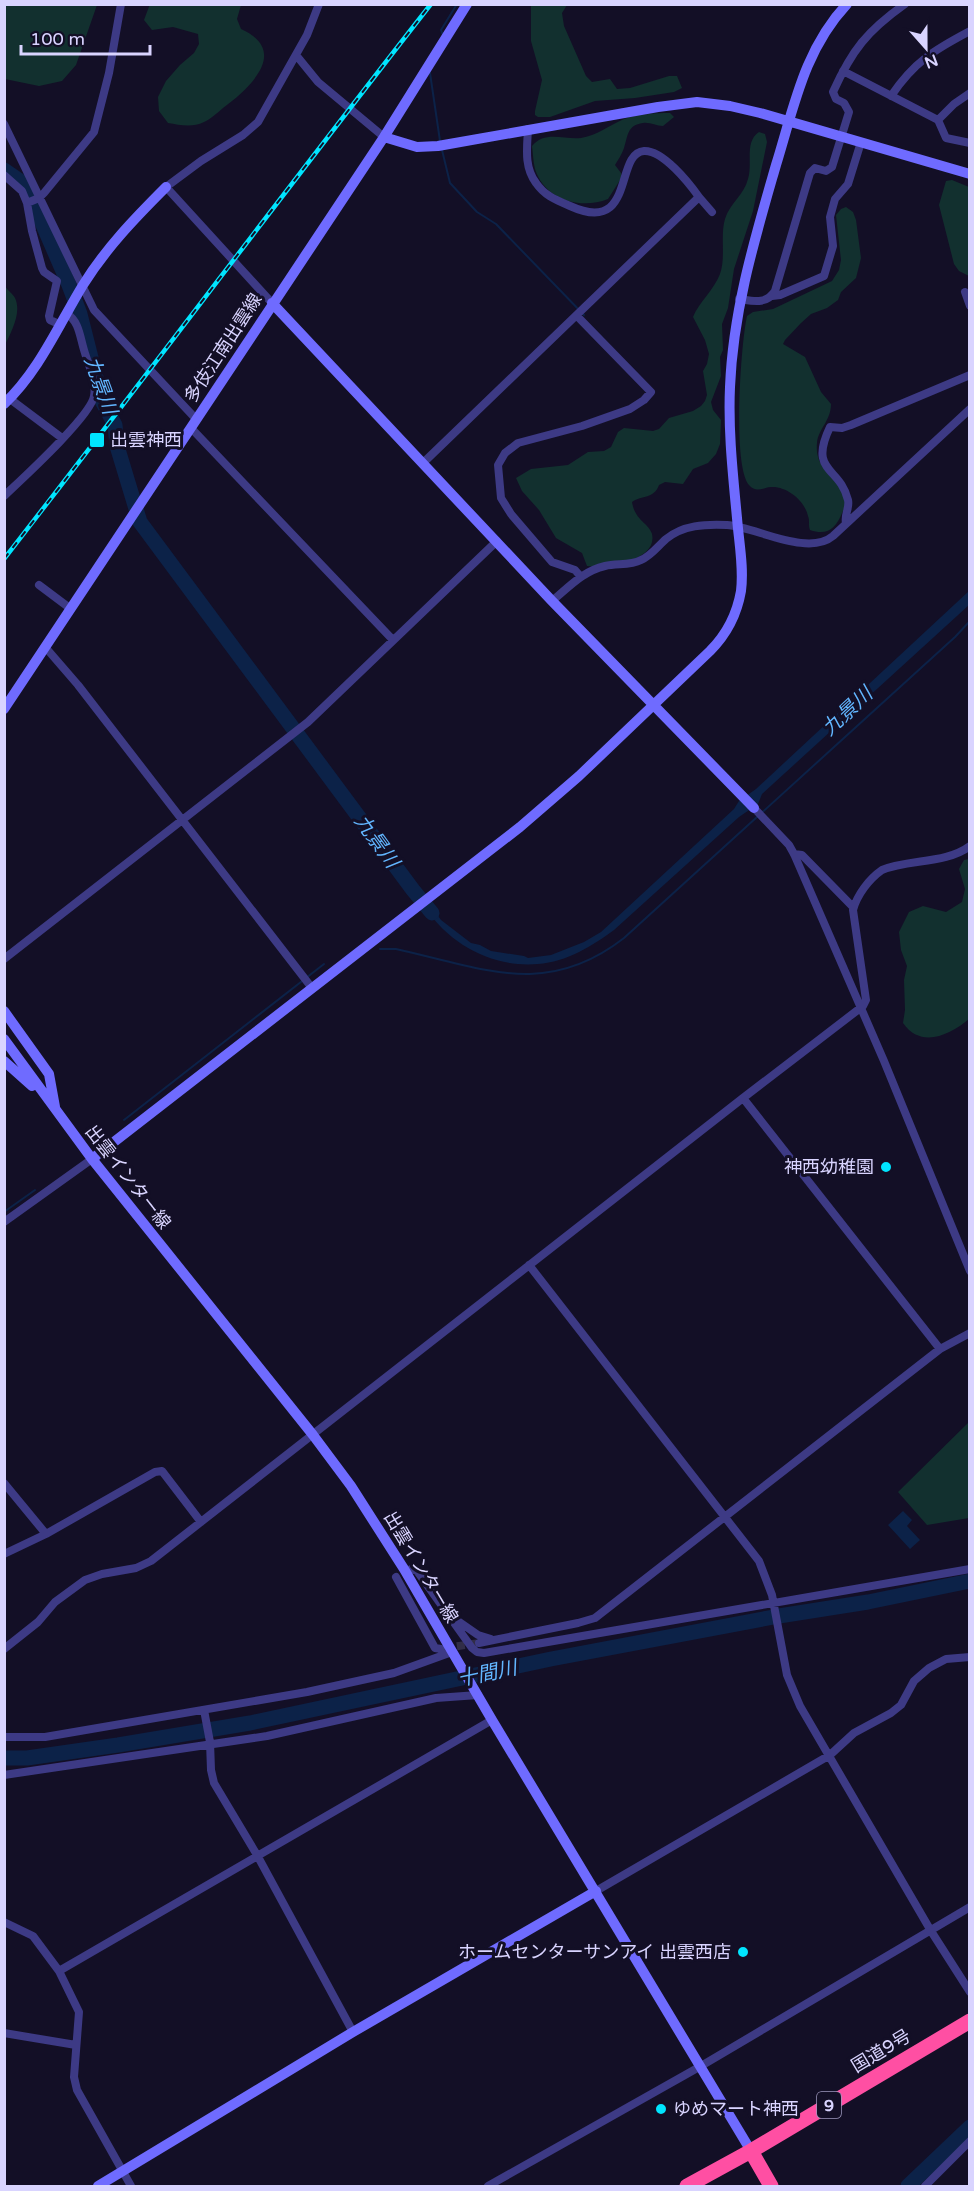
<svg xmlns="http://www.w3.org/2000/svg" width="974" height="2191" font-family="'Varela Round','Noto Sans JP',sans-serif">
<style>
.green{fill:#12302f}
.water{fill:#0c2248}
.lines{fill:none;stroke-linecap:round;stroke-linejoin:round}
.stream{stroke:#0c2248;stroke-width:2}
.river{stroke:#0c2248;stroke-width:15}
.street-tunnel{stroke:#312d47;stroke-width:8;stroke-dasharray:8 4;stroke-linecap:butt}
.street{stroke:#3d3a85;stroke-width:8}
.secondary{stroke:#6f6bff;stroke-width:10}
.highway{stroke:#ff4fa3;stroke-width:15}
.rail-casing{stroke:#00e5ff;stroke-width:4.5}
.rail{stroke:#130f26;stroke-width:2;stroke-dasharray:7;stroke-linecap:butt}
.poi-dot{fill:#00e5ff;stroke:#130f26;stroke-width:2}
.labels{text-anchor:middle;stroke-width:6;stroke-linejoin:round;paint-order:stroke}
.shield{fill:#130f26;stroke:#9e99be;stroke-width:1.5}
.shield-label{font-size:16px;font-weight:bold;fill:#d9d4ff}
.street-label{font-size:18px;fill:#d9d4ff;stroke:#130f26}
.poi-label{font-size:18px;fill:#d9d4ff;stroke:#130f26;text-anchor:start}
.water-label{font-size:20px;font-style:italic;fill:#62b6ff;stroke:#130f26}
</style>
<rect width="100%" height="100%" fill="#130f26"/>
<path class="green" d="M150,4L241,5L237,19L241,29C290,51 250,88 223,108C217,113 211,119 204,122C192,128 180,125 168,123L159,111L158,97L166,81L180,65L194,53L199,44L198,34L173,27L152,30L144,20Z
M4,5H97L76,65L62,81L39,86L5,79Z
M531,5H567L562,13L564,26L586,76L592,82L610,79L617,89L630,88L669,76H677L682,88L674,92L635,98L595,101L550,117H538L535,115V111L542,80L531,41Z
M670,113L674,117L663,126C656,126 650,122 643,123C627,125 628,136 624,148C622,154 618,160 615,165L621,173L622,177L608,199C580,210 545,200 535,169C533,161 533,153 532,146C545,130 564,140 581,138C596,136 610,125 624,119C639,114 654,113 670,113Z
M759,132L765,134L767,142L753,211L734,269L728,308L722,324L723,350L720,357L721,376L711,402L713,410L721,420L720,444L716,454L708,463L693,469L683,484L665,482L659,485C654,499 642,495 632,502C635,521 649,523 652,534C658,561 606,568 587,566L582,553L556,538L539,510L522,491L516,478L531,469L568,465L588,452L604,451L611,447L618,432L624,428L653,431L659,429L669,418L693,411L701,406L705,401L707,395L703,371L707,364L709,354L705,340L693,317C699,302 714,290 720,274C726,257 720,236 725,219C730,203 744,195 748,179C753,163 744,142 759,132Z
M952,180L969,187V276L959,271L954,264L939,205L946,181Z
M846,207L853,212L856,220L861,258L856,278L841,292L838,300L827,308L811,314L801,323L785,340L783,344L805,357L821,392L831,404C831,421 818,429 817,443C814,473 841,477 845,499C846,504 844,509 842,513C836,528 828,536 810,530C808,525 810,521 808,516C805,501 787,486 771,487C762,488 756,493 749,485C732,466 741,342 747,316L753,312L773,309L832,281L839,270L841,260L836,215L841,209Z
M5,286C7,290 13,294 15,298C22,313 11,332 5,345Z
M969,859V1019C950,1035 921,1049 903,1023L905,1010L904,980L907,966L901,950L899,932L909,912L923,906L946,912L962,902L965,889L959,869L964,860Z
M969,1422V1518L927,1525L898,1492Z"/>
<path class="water" d="M969,591V605L762,794L758,804L739,817L614,930C592,946 567,962 538,964C493,968 451,945 426,909L430,905L441,920L471,943L480,945L491,951L524,956L528,958L551,955L584,942L601,932L734,809L739,801L756,789Z
M903,1511L912,1520L907,1526L920,1540L910,1549L888,1525Z"/>
<g class="lines">
<path class="stream" d="M443,35L441,30L457,4
M430,73L440,141
M442,150L450,183L477,212L496,224L584,315
M380,949H396C482,968 546,999 624,938L955,637L970,621
M124,1120L324,964
M4,1212L35,1190"/>
<path class="river" d="M4,170L20,181L30,195L69,285L80,314L102,401L115,425L117,446L140,522L413,890L432,913
M4,1758H27L118,1745L250,1723L551,1659L779,1616L868,1602L970,1581
M908,2186L970,2127"/>
<path class="street-tunnel" d="M445,1648L479,1643"/>
<path class="street" d="M296,55L318,82L384,137
M843,71L938,120L946,138L970,143
M891,96C914,62 934,50 970,31
M938,120L954,104L970,93
M4,124L94,310L196,419
M4,175L22,191L27,203L32,231L42,268L44,272L57,281L49,316L50,320L61,325
M699,197L712,212
M27,203L39,198L44,193L94,132L109,73L121,4
M965,292L970,306
M772,296L780,295L824,276L833,246L830,217L835,199L848,184L861,142
M739,299C753,301 766,305 775,291L810,173L815,168L826,171L832,167L849,112L844,103L836,99L833,92C852,50 867,31 905,4
M272,303L166,187L201,161L243,135L258,122L307,35L319,4
M577,316L651,392L644,400L630,409L582,426L518,443L505,453L498,465L501,498L511,514L552,562L575,570L581,577
M10,399L62,438
M191,428L393,640
M423,463L699,197C689,183 663,150 644,151C614,153 636,236 570,206C556,200 545,196 536,183C524,167 527,148 528,129
M4,496C22,479 91,416 94,396C97,382 88,364 84,350C80,337 79,321 67,314
M846,523C844,514 850,508 848,500C840,466 808,473 830,427L842,428L851,425L970,375
M39,585L71,609
M552,601C569,587 583,571 605,566C617,563 630,566 641,560C651,556 658,546 666,539C683,525 705,524 727,525C756,527 808,557 833,536L970,409
M46,648L78,685L312,988
M754,808L789,845L794,854L884,1061L970,1271
M794,854L802,855L853,907
M4,959L308,722L497,541
M743,1098L940,1349
M4,1222L92,1159
M529,1265L759,1561L772,1595L787,1675L800,1706L931,1931L970,1992
M4,1483L46,1534
M4,1554L46,1534L155,1472L162,1471L201,1522
M411,1569L417,1571L472,1648L477,1652L484,1653L970,1569
M396,1577L435,1648L441,1649
M455,1619L478,1635L491,1639
M479,1643L578,1623L595,1618L940,1349L970,1333
M4,1649L38,1622L55,1602L85,1580L102,1574L136,1568L151,1561L743,1098L863,1006L866,1000L853,910C857,895 869,879 882,870C909,859 946,864 970,846
M204,1710L210,1742L211,1770L214,1783L257,1855L353,2032
M4,1737H45L307,1692L394,1673L452,1652
M4,1775L267,1736L436,1698L478,1695
M596,1891L830,1755L854,1733L891,1713L901,1705L914,1681L929,1668L946,1659L970,1657
M4,1922L33,1936L59,1971L79,2012L74,2077L77,2090L131,2186
M59,1971L492,1720
M4,2033L76,2045
M488,2186L701,2066L970,1907
M925,2186L970,2141"/>
<path class="secondary" d="M384,137L417,147L438,146L658,107L697,102L730,106L760,113L970,174
M272,303L552,601L754,808
M4,404C39,371 58,326 83,285C106,248 135,218 166,187
M4,709L384,137L467,4
M4,1011L49,1074L55,1107
M4,1039L92,1159L313,1435L351,1486L404,1569L492,1720L751,2151
M4,1061L32,1086
M92,1159L520,827L579,776L710,651C727,634 737,614 741,591C744,567 739,543 737,518C733,475 728,431 730,387C733,310 755,238 776,165C794,107 804,50 847,4
M98,2186L353,2032L596,1891"/>
<path class="highway" d="M751,2151L771,2186
M687,2186L751,2151L970,2021"/>
<defs>
<path id="rail" d="M4,559C147,375 287,188 431,4"/>
</defs>
<use href="#rail" class="rail-casing"/>
<use href="#rail" class="rail"/>
</g>
<g class="poi-dot">
<rect x="89" y="432" width="16" height="16" rx="3"/>
<circle cx="886" cy="1167" r="6"/>
<circle cx="743" cy="1952" r="6"/>
<circle cx="661" cy="2109" r="6"/>
</g>
<g class="labels">
<rect class="shield" x="817" y="2092" width="24" height="26" rx="4.5"/>
<g class="shield-label">
<text x="829" y="2111">9</text>
</g>
<g class="street-label">
<text transform="translate(223 348) rotate(-57)" y="6">多伎江南出雲線</text>
<text transform="translate(128 1177) rotate(52)" y="6">出雲インター線</text>
<text transform="translate(421 1567) rotate(59)" y="6">出雲インター線</text>
<text transform="translate(881 2051) rotate(-31)" y="6">国道9号</text>
</g>
<g class="poi-label">
<text x="110" y="446">出雲神西</text>
<text x="874" y="1173" text-anchor="end">神西幼稚園</text>
<text x="731" y="1958" text-anchor="end">ホームセンターサンアイ 出雲西店</text>
<text x="673" y="2115">ゆめマート神西</text>
</g>
<g class="water-label">
<text transform="translate(101 385) rotate(70)" y="7">九景川</text>
<text transform="translate(847 711) rotate(-43)" y="7">九景川</text>
<text transform="translate(377 841) rotate(54)" y="7">九景川</text>
<text transform="translate(487 1673) rotate(-12)" y="7">十間川</text>
</g>
</g>
<rect width="974" height="2191" fill="none" stroke="#d9d4ff" stroke-width="12"/>
<g transform="translate(926 48) rotate(159)" stroke="#130f26" stroke-width="4.5" paint-order="stroke">
<path d="M0-4.5L10 22L0 15L-10 22Z" fill="#d9d4ff"/>
<text y="-9" font-size="16" font-weight="bold" text-anchor="middle" fill="#d9d4ff">N</text>
</g>
<path d="M21 45v9h129v-9" fill="none" stroke="#d9d4ff" stroke-width="3"/>
<text x="30" y="45" font-size="18" fill="#d9d4ff" stroke="#130f26" stroke-width="4.5" paint-order="stroke">100 m</text>
</svg>
